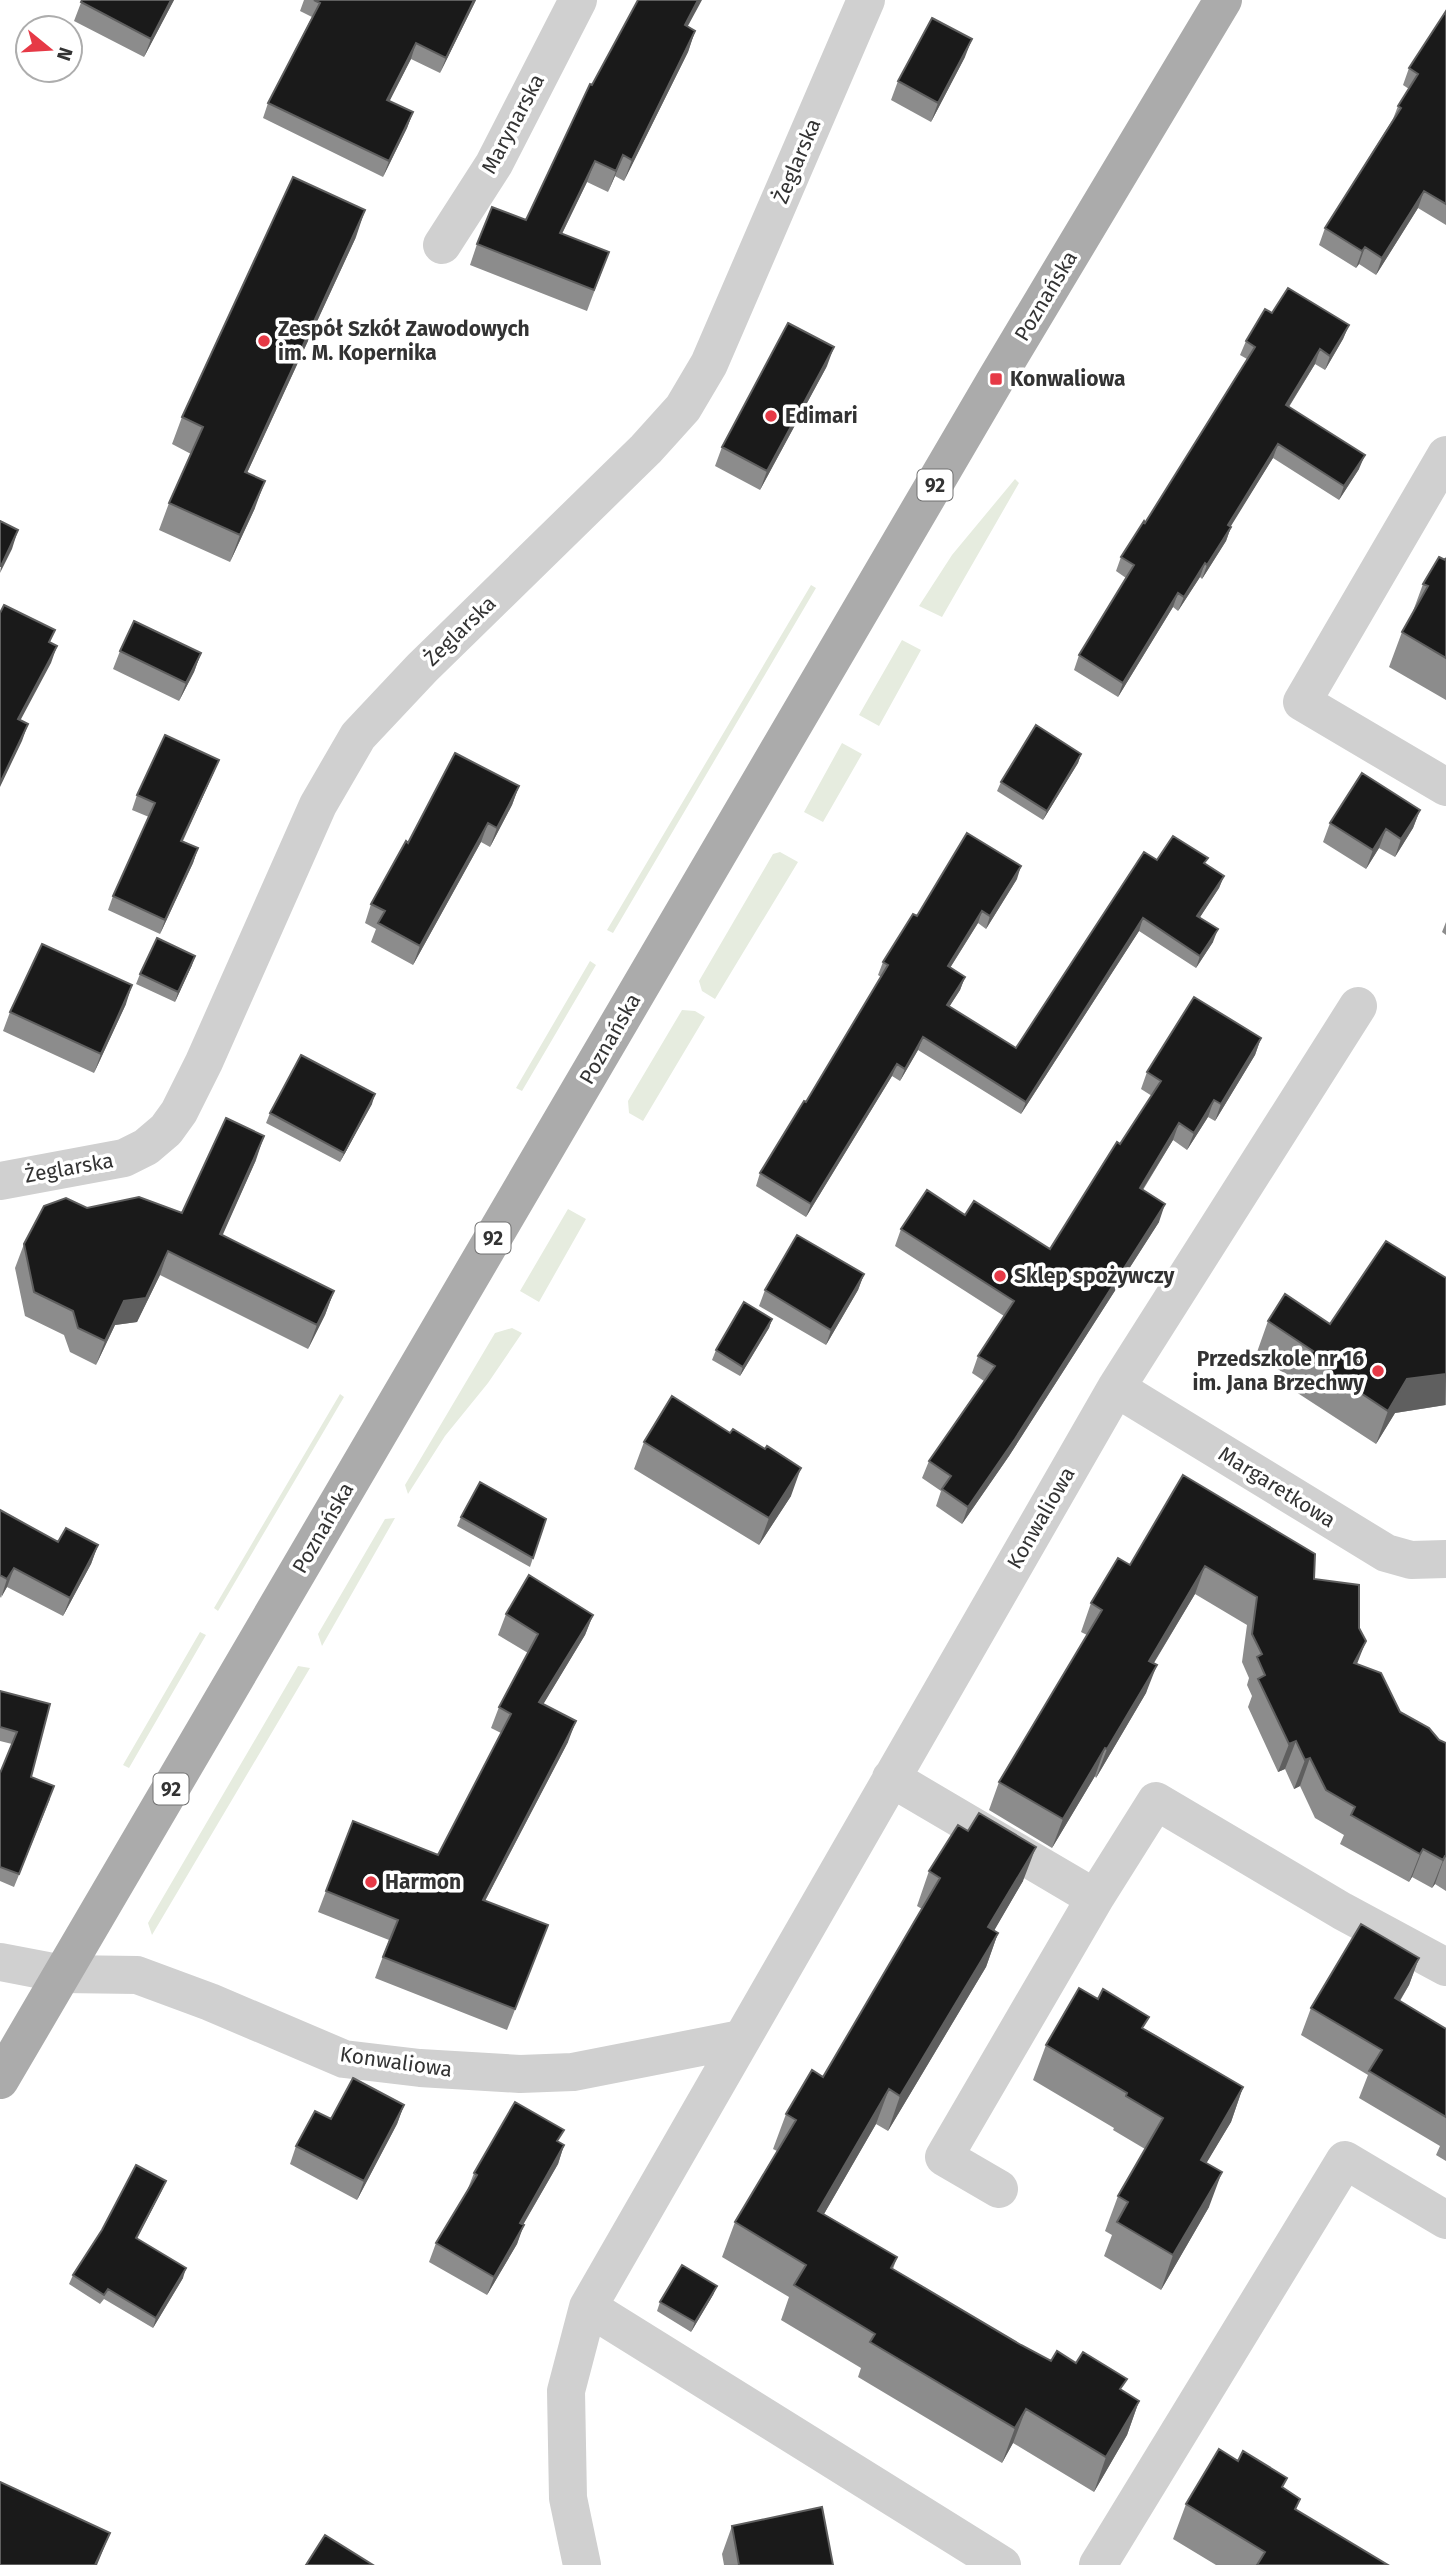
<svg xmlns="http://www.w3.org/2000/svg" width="1446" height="2565" font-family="'Fira Sans',sans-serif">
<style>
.green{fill:#e6ecdf}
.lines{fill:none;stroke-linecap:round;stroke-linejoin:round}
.minor{stroke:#d0d0d0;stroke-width:38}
.major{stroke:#ababab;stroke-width:38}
.wall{fill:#8c8c8c}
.shaded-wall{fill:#5f5f5f}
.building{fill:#1a1a1a;stroke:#5f5f5f;stroke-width:2}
.poi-dot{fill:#e63946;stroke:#fff;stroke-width:2.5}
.labels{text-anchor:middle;stroke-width:7;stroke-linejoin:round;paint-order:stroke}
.shield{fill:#fff;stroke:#707070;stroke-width:2}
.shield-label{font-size:19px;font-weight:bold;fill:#333}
.street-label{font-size:21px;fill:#333;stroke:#fff}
.poi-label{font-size:21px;font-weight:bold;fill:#333;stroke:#fff;text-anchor:start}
</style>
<rect width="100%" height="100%" fill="#fff"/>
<path class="green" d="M1015,479L1019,483L942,617L919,606L952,555Z
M811,585L816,588L613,933L607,930Z
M902,640L921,650L879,726L859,715Z
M842,743L862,754L823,822L804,812Z
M780,852L798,862L715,999L702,991L699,981L773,854Z
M590,961L596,965L522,1091L516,1088Z
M682,1010L695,1011L705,1017L643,1121L629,1113L628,1101Z
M568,1209L586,1219L539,1302L520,1291Z
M512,1328L522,1333L488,1383L445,1436L408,1494L405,1485L495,1333Z
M340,1394L344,1397L218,1611L214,1608Z
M395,1518L322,1646L318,1634L385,1519Z
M200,1632L206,1635L129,1768L123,1765Z
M298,1666L310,1668L152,1935L148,1923Z"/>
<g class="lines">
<path class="minor" d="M442,245L494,164L578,0
M1446,455L1302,702L1446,787
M0,1181L124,1158L146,1147L166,1130L179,1112L204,1062L318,805L358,736L422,668L646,449L683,408L709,364L866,0
M1116,1388L1386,1553L1411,1560L1446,1559
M891,1778L1095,1898L1156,1801L1342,1911L1446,1967
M0,1962L63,1974L137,1975L210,2002L344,2059L420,2068L520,2074L573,2072L741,2039
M999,2189L944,2157L1095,1898
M588,2307L1002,2565
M582,2565L568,2498L566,2391L588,2307L1116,1388L1358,1006
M1098,2565L1345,2160L1446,2220"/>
<path class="major" d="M0,2080L996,379L1223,0"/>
</g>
<path class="wall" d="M82,0H174L144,57L74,21Z
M304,0H476L440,73L411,59L389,101L413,112L407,128L383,177L263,118L268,103L312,17L300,11Z
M1446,11V225L1418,208L1376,275L1359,264L1356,268L1319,245L1325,228L1393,119L1398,106L1409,89L1403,85L1409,68Z
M688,26L695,31L688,52L624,181L615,176L608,192L587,182L562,234L609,252L587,311L470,265L477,244L526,220L592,85Z
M965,57L931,122L891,100L898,81Z
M356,237L247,473L255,508L230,562L159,530L169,503L191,454L172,444L182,417Z
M1272,313L1349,325L1343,339L1325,370L1315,364L1289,407L1359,469L1339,500L1273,458L1230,526L1231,527L1226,541L1202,579L1200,577L1178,611L1173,607L1118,697L1074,670L1079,655L1126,578L1116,571L1121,557L1145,523L1247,359L1240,355L1246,341Z
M827,366L760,490L715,466L722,447Z
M1446,558V700L1389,667L1402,632L1412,614L1423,584Z
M120,651L201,653L194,672L179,701L113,669Z
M1081,754L1078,763L1043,820L997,791L1001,782Z
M219,760L213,774L183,841L198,848L193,863L160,934L108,910L113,896L149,817L132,810L137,795Z
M519,786L512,805L490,847L481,842L413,965L371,942L376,929L365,923L371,904L408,843Z
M1420,810L1413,828L1395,857L1379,848L1366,869L1323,842L1330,823Z
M1157,860L1206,864L1224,876L1219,888L1200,917L1213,942L1196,968L1139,931L1021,1114L918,1050L900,1081L892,1076L806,1217L756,1186L760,1173L806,1102L881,977L878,975L883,962L1017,879L986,929L978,923L950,968L965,977L960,990L949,1007L1016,1048Z
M1446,922V935L1442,932Z
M192,965L175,1002L136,984L140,974Z
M126,1004L94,1073L3,1031L10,1012Z
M1261,1038L1255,1055L1215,1121L1208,1117L1187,1150L1173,1140L1143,1190L1159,1222L1009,1456L962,1524L936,1506L941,1491L922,1478L929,1461L984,1381L972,1373L978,1356L1004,1316L895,1246L901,1229L965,1215L1050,1249L1152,1096L1141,1089L1147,1072Z
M372,1104L340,1162L266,1123L270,1113Z
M256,1160L222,1235L334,1291L325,1315L308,1349L160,1275L137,1322L115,1325L96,1365L70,1352L64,1335L25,1316L15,1268L24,1244L87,1208L182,1213Z
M864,1274L858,1290L826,1345L759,1306L765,1290Z
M1446,1278V1405L1395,1413L1376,1444L1296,1392L1299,1383L1256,1355L1268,1321L1330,1324Z
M772,1319L769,1328L740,1376L712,1360L716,1350Z
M730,1433L765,1449L791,1496L759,1545L634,1469L644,1442Z
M1183,1475L1314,1579L1357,1664L1400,1712L1439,1740L1446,1743V1891L1435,1884L1432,1888L1412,1877L1409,1882L1340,1844L1344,1835L1315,1818L1300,1786L1294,1789L1285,1769L1278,1772L1248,1707L1252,1696L1247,1685L1249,1678L1242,1662L1247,1625L1195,1594L1154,1663L1146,1693L1096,1778L1095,1776L1052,1848L989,1810L999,1782L1087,1635L1081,1632L1091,1603L1130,1565Z
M0,1510L58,1542L98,1545L91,1564L63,1616L7,1587L0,1598Z
M461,1517L546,1519L530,1567L457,1526Z
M506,1614L593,1615L585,1635L543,1704L568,1742L485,1901L540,1946L507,2030L375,1978L389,1940L318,1912L326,1891L438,1855L501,1733L491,1728L499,1707L528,1653L498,1635Z
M0,1691L50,1704L31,1777L50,1799L14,1887L0,1881V1773L12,1744L0,1741Z
M929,1871L1023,1881L994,1930L998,1933L986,1967L888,2131L876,2124L824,2214L897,2257L893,2269L1021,2345L1051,2361L1122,2391L1139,2401L1127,2435L1094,2492L1013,2443L1002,2463L858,2377L861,2368L781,2320L789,2297L722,2257L735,2222L777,2151L773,2149L786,2114L823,2077L922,1909L917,1906Z
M1419,1958L1409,1985L1400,2001L1446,2029V2161L1436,2155L1440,2146L1359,2098L1368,2075L1301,2035L1311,2008Z
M1145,2029L1243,2087L1231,2122L1206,2163L1209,2207L1161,2290L1104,2256L1112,2235L1105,2231L1118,2196L1145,2149L1113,2130L1114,2128L1033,2080L1046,2045Z
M404,2105L397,2124L357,2200L290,2164L296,2146Z
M559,2142L564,2145L558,2164L523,2225L517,2244L487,2295L429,2262L436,2243L467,2191L474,2173Z
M162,2190L137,2239L183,2278L153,2328L104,2299L100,2304L69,2284L73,2275Z
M717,2286L713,2295L691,2332L657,2311L660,2302Z
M1238,2461L1300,2499L1296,2510L1388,2565H1216L1173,2539L1186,2504Z
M732,2526L833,2565H724L722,2554Z"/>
<path class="shaded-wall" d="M171,0H174L144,57L151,39Z
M474,0H476L440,73L446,58Z
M698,0H702L677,46L685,25Z
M695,31L688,52L624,181L632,160Z
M972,39L965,57L931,122L938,103Z
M416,43L411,59L382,116L387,100Z
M413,112L407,128L383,177L389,161Z
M623,155L615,176L608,192L616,171Z
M595,161L587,182L552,254L560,233Z
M1424,191L1418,208L1376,275L1382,258Z
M365,210L356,237L235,499L245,472Z
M1365,247L1359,264L1356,268L1362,251Z
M1349,325L1343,339L1325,370L1330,356Z
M834,347L827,366L760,490L767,471Z
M1320,349L1315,364L1281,419L1286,405Z
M1278,444L1273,458L1223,539L1228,525Z
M1365,455L1359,469L1339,500L1344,486Z
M265,481L255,508L230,562L240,535Z
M1231,527L1226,541L1202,579L1207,565Z
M18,530L12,549L0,573L1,566Z
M1205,563L1200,577L1178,611L1184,597Z
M1178,593L1173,607L1118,697L1123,683Z
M57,646L51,663L12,736L18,719Z
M201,653L194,672L179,701L186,683Z
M28,724L22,741L0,787V783Z
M1081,754L1078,763L1043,820L1047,811Z
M219,760L213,774L176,855L181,841Z
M519,786L512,805L490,847L497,828Z
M1420,810L1413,828L1395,857L1401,839Z
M488,823L481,842L413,965L420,946Z
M1386,829L1379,848L1366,869L1373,850Z
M198,848L193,863L160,934L165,920Z
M1021,866L1017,879L986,929L990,916Z
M1224,876L1219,888L1193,928L1197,916Z
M982,911L978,923L943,979L948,966Z
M1143,918L1139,931L1021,1114L1026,1102Z
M1218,929L1213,942L1196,968L1200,956Z
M195,956L192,965L175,1002L178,992Z
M965,977L960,990L942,1018L947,1005Z
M132,985L126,1004L94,1073L101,1054Z
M923,1037L918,1050L900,1081L905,1069Z
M1261,1038L1255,1055L1215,1121L1221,1104Z
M897,1064L892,1076L806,1217L811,1204Z
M375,1094L372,1104L340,1162L344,1153Z
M1214,1100L1208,1117L1187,1150L1194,1133Z
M1179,1123L1173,1140L1133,1205L1140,1188Z
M264,1136L256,1160L212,1259L220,1234Z
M1165,1204L1159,1222L1009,1456L962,1524L968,1507Z
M168,1251L160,1275L137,1322L115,1325L96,1365L105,1341L124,1301Z
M864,1274L858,1290L826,1345L831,1330Z
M334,1291L325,1315L308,1349L317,1325Z
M772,1319L769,1328L740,1376L743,1367Z
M1446,1374L1445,1405L1395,1413L1376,1444L1388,1411L1407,1379Z
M801,1468L791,1496L759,1545L769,1518Z
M98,1545L91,1564L63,1616L70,1598Z
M1205,1566L1195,1594L1138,1689L1149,1661Z
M14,1568L7,1587L1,1598L7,1579Z
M593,1615L585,1635L532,1723L539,1702Z
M1366,1641L1355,1669L1354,1663Z
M1157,1665L1146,1693L1096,1778L1107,1749Z
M576,1721L568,1742L475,1920L483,1900Z
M1296,1741L1285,1769L1278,1772L1289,1744Z
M1105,1748L1095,1776L1052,1848L1063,1819Z
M1310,1758L1300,1786L1294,1789L1305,1760Z
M1036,1847L1023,1881L976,1962L988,1927Z
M1423,1849L1412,1877L1409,1882L1420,1854Z
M1445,1856L1435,1884L1432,1888L1443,1860Z
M998,1933L986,1967L888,2131L900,2096Z
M1419,1958L1409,1985L1385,2025L1395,1998Z
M1243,2087L1231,2122L1188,2194L1201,2160Z
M889,2089L876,2124L806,2245L818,2211Z
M404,2105L397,2124L357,2200L364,2181Z
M564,2145L558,2164L513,2242L520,2223Z
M1222,2172L1209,2207L1161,2290L1173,2255Z
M166,2181L162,2190L132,2247L136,2238Z
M524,2225L517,2244L487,2295L494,2277Z
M186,2268L183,2278L153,2328L156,2318Z
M717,2286L713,2295L691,2332L695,2322Z
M1139,2401L1127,2435L1094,2492L1106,2457Z
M1026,2409L1013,2443L1002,2463L1015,2428Z
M110,2533L97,2565H95Z"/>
<path class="building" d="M82,0H171L151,39L81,2Z
M314,0H474L446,58L416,43L387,100L413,112L389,161L268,103L320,3Z
M638,0H698L685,25L695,31L632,160L623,155L616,171L595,161L560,233L609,252L594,290L477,244L492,207L526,220L590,84L592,85Z
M1446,11V204L1424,191L1382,258L1365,247L1362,251L1325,228L1401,108L1398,106L1418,74L1409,68Z
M932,18L972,39L938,103L898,81Z
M293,177L365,210L245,472L265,481L240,535L169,503L203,427L182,417Z
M1288,288L1349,325L1330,356L1320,349L1286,405L1365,455L1344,486L1278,444L1228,525L1231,527L1207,565L1205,563L1184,597L1178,593L1123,683L1079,655L1134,565L1121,557L1144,521L1145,523L1255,347L1246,341L1265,309L1272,313Z
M788,323L834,347L767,471L722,447Z
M0,521L18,530L1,566H0Z
M1439,557L1445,560L1446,558V658L1402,632L1428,586L1423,584Z
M4,605L55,630L49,642L57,646L18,719L28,724L0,783V613Z
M134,621L201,653L186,683L120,651Z
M1036,725L1081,754L1047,811L1001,782Z
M165,735L219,760L181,841L198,848L165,920L113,896L155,803L137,795Z
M455,753L519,786L497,828L488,823L420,946L378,923L385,911L371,904L406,841L408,843Z
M1362,773L1420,810L1401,839L1386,829L1373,850L1330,823Z
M967,833L1021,866L990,916L982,911L948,966L965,977L947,1005L1016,1048L1144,852L1157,860L1173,836L1208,858L1204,863L1224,876L1197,916L1218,929L1200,956L1143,918L1026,1102L923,1037L905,1069L897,1064L811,1204L760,1173L804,1101L806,1102L888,965L883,962L913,914L917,916Z
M157,938L195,956L178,992L140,974Z
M42,944L132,985L101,1054L10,1012Z
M1194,997L1261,1038L1221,1104L1214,1100L1194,1133L1179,1123L1140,1188L1165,1204L1015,1439L968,1507L942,1489L951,1476L929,1461L995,1366L978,1356L1014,1301L901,1229L927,1190L965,1215L974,1201L1050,1249L1117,1142L1120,1144L1161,1081L1147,1072Z
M301,1055L375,1094L344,1153L270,1113Z
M226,1118L264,1136L220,1234L334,1291L317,1325L168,1251L146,1298L124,1301L105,1341L78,1328L73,1311L34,1292L24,1244L44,1206L66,1198L87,1208L139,1197L182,1213Z
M797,1235L864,1274L831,1330L765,1290Z
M1386,1241L1446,1278V1374L1407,1379L1388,1411L1308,1358L1313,1351L1268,1321L1285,1294L1330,1324Z
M744,1302L772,1319L743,1367L716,1350Z
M672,1396L730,1433L733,1429L765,1449L767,1446L801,1468L769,1518L644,1442Z
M1183,1475L1315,1554L1314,1579L1359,1585V1628L1366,1641L1354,1663L1381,1673L1400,1712L1429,1728L1439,1740L1446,1743V1856H1445L1443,1860L1423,1849L1420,1854L1351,1815L1355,1807L1326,1790L1310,1758L1305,1760L1296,1741L1289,1744L1258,1679L1265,1675L1257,1657L1262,1654L1252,1634L1257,1597L1205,1566L1149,1661L1157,1665L1107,1749L1105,1748L1063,1819L999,1782L1102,1610L1091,1603L1118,1558L1130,1565Z
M480,1482L546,1519L533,1558L461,1517Z
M0,1510L58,1542L66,1528L98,1545L70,1598L14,1568L7,1579L0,1575Z
M529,1575L593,1615L539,1702L576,1721L483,1900L548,1925L515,2009L383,1957L398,1920L326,1891L353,1821L438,1855L511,1714L499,1707L538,1634L506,1614Z
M0,1691L50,1704L31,1777L54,1786L19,1874L0,1867V1773L17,1732L0,1727Z
M979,1813L1036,1847L988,1927L998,1933L900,2096L889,2089L818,2211L897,2257L891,2268L1021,2345L1051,2361L1057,2351L1076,2363L1083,2352L1127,2379L1120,2389L1139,2401L1106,2457L1026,2409L1015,2428L870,2342L875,2334L794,2285L806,2265L735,2222L796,2120L786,2114L812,2070L823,2077L940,1878L929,1871L958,1825L968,1831Z
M1361,1924L1419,1958L1395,1998L1446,2029V2117L1369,2071L1382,2050L1311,2008Z
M1079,1988L1098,1999L1103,1989L1149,2017L1142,2028L1243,2087L1201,2160L1222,2172L1173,2255L1117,2222L1128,2202L1118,2196L1163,2118L1126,2096L1127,2093L1046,2045Z
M353,2078L404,2105L364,2181L296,2146L315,2111L331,2119Z
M515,2102L564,2130L557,2141L564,2145L520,2223L524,2225L494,2277L436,2243L477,2175L474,2173Z
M136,2165L166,2181L136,2238L186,2268L156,2318L108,2289L104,2295L73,2275L102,2230Z
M682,2265L717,2286L695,2322L660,2302Z
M1219,2449L1238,2461L1243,2451L1287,2478L1282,2487L1300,2499L1295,2509L1388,2565H1257L1265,2552L1186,2504Z
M0,2482L110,2533L95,2565H0Z
M822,2507L833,2565H739L732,2526Z
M325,2535L373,2565H306Z"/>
<g class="poi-dot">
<circle cx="264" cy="341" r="7"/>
<rect x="989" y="372" width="14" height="14" rx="3.5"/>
<circle cx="771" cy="416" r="7"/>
<circle cx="1000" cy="1276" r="7"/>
<circle cx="1378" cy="1371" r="7"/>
<circle cx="371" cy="1882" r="7"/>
</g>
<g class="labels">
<g class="shield">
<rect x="917.5" y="469.5" width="35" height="31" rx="5"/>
<rect x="475.5" y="1222.5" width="35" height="31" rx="5"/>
<rect x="153.5" y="1773.5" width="35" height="31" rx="5"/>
</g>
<g class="shield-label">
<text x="935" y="492">92</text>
<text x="493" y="1245">92</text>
<text x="171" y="1796">92</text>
</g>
<g class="street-label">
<text transform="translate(513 124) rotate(-62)" y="7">Marynarska</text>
<text transform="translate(797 161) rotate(-67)" y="7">Żeglarska</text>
<text transform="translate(1046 296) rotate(-59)" y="7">Poznańska</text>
<text transform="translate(460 631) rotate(-44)" y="7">Żeglarska</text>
<text transform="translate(610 1039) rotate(-60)" y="7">Poznańska</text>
<text transform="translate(69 1168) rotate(-10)" y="7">Żeglarska</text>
<text transform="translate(1277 1487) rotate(32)" y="7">Margaretkowa</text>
<text transform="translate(1041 1518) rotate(-60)" y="7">Konwaliowa</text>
<text transform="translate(323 1528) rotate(-60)" y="7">Poznańska</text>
<text transform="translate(396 2062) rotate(8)" y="7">Konwaliowa</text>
</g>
<g class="poi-label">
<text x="278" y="336">Zespół Szkół Zawodowych<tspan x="278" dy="24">im. M. Kopernika</tspan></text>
<text x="1010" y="386">Konwaliowa</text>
<text x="785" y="423">Edimari</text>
<text x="1014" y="1283">Sklep spożywczy</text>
<text x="1364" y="1366" text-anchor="end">Przedszkole nr 16<tspan x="1364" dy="24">im. Jana Brzechwy</tspan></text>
<text x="385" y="1889">Harmon</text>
</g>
</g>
<g transform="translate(49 49) rotate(108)"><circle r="33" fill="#ffffff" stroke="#adadad" stroke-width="2"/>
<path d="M0-5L12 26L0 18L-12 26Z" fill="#e63946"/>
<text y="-10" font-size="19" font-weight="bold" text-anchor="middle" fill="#333333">N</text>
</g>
</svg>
